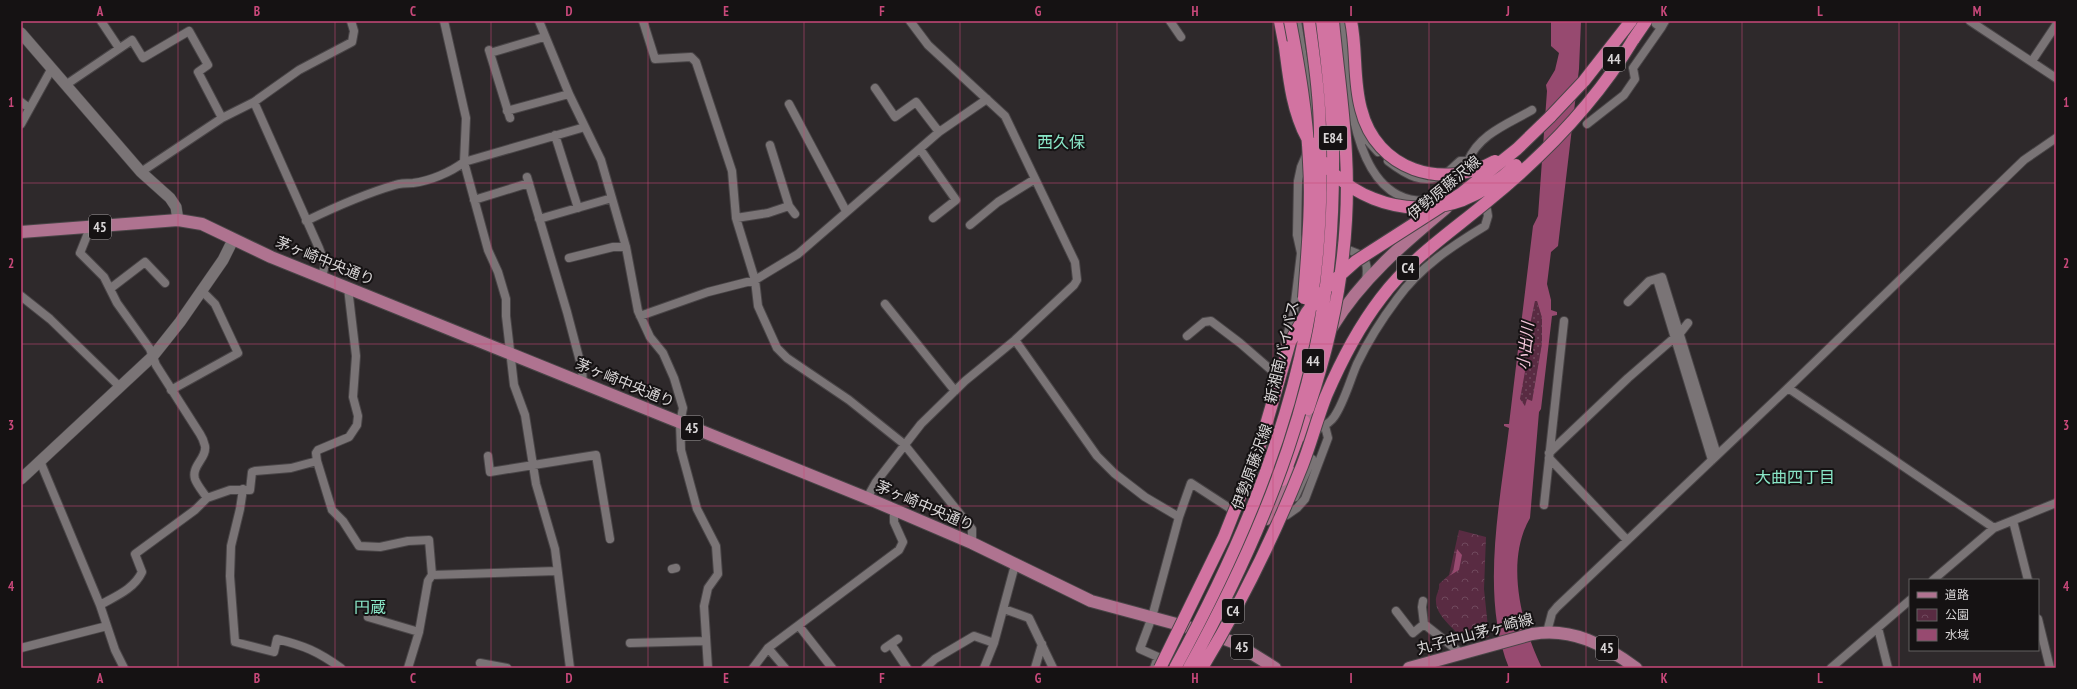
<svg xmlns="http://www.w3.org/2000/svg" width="2077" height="689" font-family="'PT Sans Narrow','Noto Sans JP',sans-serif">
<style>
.grass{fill:url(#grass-dots)}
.park{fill:url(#park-crowns)}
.water{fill:#974a70;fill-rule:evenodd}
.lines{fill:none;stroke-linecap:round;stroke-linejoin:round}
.street-tunnel{stroke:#484345;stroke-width:8;stroke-dasharray:8 4;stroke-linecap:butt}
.street-casing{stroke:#494547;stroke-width:10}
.secondary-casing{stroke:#494547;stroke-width:12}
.primary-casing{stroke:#494547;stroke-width:14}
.highway-casing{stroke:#494547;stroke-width:14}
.street{stroke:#7a7476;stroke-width:8}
.secondary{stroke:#7a7476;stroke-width:11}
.primary{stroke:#af7390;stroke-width:12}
.highway{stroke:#d273a1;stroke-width:12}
.highway-bridge-casing{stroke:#494547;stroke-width:14;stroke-linecap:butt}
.highway-bridge{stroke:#d273a1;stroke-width:12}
.grid{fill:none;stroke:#c8487a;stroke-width:1;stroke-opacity:0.55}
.labels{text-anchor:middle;stroke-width:4;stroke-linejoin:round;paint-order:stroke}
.shield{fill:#151213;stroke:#9e9b9c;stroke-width:1}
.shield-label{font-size:14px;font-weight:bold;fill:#d9d6d7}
.street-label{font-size:15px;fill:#d9d6d7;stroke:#151213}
.neighbourhood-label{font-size:16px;fill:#89e6c7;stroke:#151213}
.water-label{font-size:16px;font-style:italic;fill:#f4c7db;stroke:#151213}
.neatline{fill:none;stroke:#c8487a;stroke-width:1.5}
.grid-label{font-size:13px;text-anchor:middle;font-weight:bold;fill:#c8487a}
</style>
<defs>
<pattern id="grass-dots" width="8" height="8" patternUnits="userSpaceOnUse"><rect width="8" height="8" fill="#592b42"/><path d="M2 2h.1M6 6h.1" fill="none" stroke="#70495d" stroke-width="1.8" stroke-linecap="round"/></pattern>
<pattern id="park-crowns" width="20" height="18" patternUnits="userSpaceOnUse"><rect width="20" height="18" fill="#592b42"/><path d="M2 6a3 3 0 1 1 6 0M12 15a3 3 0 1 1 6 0" fill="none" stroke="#70495d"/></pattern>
</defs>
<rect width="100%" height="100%" fill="#2e292b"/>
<path class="grass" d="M1535,301H1537L1542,318V343L1532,401L1525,406L1520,400L1524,346L1527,340Z"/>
<path class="park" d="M1459,530L1486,537L1484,589L1489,637L1468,643C1458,633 1436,616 1436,602C1435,595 1440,591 1439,584L1449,575Z"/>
<path class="water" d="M1551,21H1581L1579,69L1558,246L1551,252L1547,284L1551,300V310L1557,312V315L1552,316L1541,409L1539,412L1530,518C1505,561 1521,625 1542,668H1509C1480,597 1500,502 1509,428L1504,426V424H1509L1533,226L1538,216L1547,91L1546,85L1555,70L1559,53L1551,46ZM1535,301H1537L1542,318V343L1532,401L1527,399L1525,406L1520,399L1526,366L1524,346L1527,340Z
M1457,549L1462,555L1459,570L1449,576L1453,572Z"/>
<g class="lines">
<path class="street-tunnel" d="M1261,442L1309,458"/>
<defs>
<path id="street" d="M101,21L119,48
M444,21L466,118L464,162L488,250L498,272L506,299V316L514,385L525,415L536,484L555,549L570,668
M539,21L569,94L601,160L626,247L638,311L650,337L663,353L674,378L683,408L680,423L681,450L697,509L716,546L718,574L708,588L704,606L708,668
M643,21L655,59L691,57L696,62L732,171L736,218L755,280L758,306L777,348L787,358L849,400L904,444L972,529V543
M1170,21L1181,37
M1297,21L1310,101L1311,119
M1341,21C1349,85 1349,229 1452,196
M1970,21L2056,78
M1656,24L1661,28L1665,21
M489,50L510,118
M490,53L544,37
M2032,61L2056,25
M67,84L132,40L143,58L189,31L208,65L198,72L222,118
M875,88L895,117L916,102L939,132
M21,102L29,108
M254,102L319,248L325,264L322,277
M789,104L846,211
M507,111L569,94
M1357,120L1367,140L1378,152
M21,124L52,68
M1587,124L1624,95L1635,79L1633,68L1661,28
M555,135L578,208
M770,145L789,206L795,214
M920,149L956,200L933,218
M1388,161C1405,174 1425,187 1446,173C1451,170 1455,165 1460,161H1468L1473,165
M1468,161C1479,134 1508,124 1532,110
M141,172L222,118L254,102L299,70L352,42L354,31L351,21
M527,177L567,312L582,369L583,384
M474,200L529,183
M1326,216V184
M736,218L768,213L789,206
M539,219L612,198
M306,221C335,207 364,194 395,185C401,183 407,183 413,183C430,181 451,172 464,162L585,127
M970,225L998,202L1035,179
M90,228L80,253L104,277L117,303L150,349L156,365L200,434C202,437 204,442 205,446C207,458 191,466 195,479C197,485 203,492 207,498
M1327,242C1347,254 1372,246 1366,280
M569,258L613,247H626
M1657,279L1712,460
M111,288L145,262L165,283
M348,288L356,356L353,397L358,416L357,425L349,437L318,450L316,453L317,461L332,510L343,521L359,546L380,547L408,541L429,540L432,575L428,581L419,632L408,668
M21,296L50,319L120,387
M1628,302L1649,281L1662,277L1717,455
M885,304L955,391
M640,316L708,292L755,280L798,254L939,132L987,99
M1187,336L1204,322L1211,321L1240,343L1277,375
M1015,340L1097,456L1114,473L1145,497L1179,517
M1285,344L1294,311L1301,253L1297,235L1298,181L1301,167L1307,153
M1788,388L1994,528
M171,390L238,353L215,304L201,290
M1312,432C1319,428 1329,425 1334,417C1344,403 1350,380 1357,364C1368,341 1382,319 1397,299C1420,267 1452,246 1485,226L1488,216L1487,210
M1549,453L1628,378L1681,332L1688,323
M488,456L490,472L596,455L610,539
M1549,458L1627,540
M40,461L100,605L115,650L124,668
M243,489L240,509L231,546L230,576L235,642L274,652L277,639C305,646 317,651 341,668
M1295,497L1312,459H1310
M867,498L876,482L921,424L965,381L1015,340L1074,285L1077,280L1075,262L1005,116L928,45L910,21
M1544,505L1564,321
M1287,515L1297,508L1305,499L1328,438L1325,426
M2013,521L2028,580
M672,569L676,568
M432,575L557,571
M1933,580L1994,528L2056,503
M1423,601L1422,607L1424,624L1462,654
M100,605C116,596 134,589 142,572L135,554L195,510L207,498L230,490H250L252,472L255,471L291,468L317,461
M1004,609L1029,618L1053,668
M1396,611L1413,633L1424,624
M368,617L419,632
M2038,619L2050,668
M799,626L832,668
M1878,628L1888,668
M1547,632L1552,613L1557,607L1788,388L2024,160L2056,138
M630,643L705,641
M891,644L907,668
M21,648L107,626
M768,648L785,668
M885,648L898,639
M480,663L507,668
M753,668L768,648L899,550L903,542L894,522V510
M925,668L935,659L974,636L994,643
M984,668L994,643L1015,565
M1035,668L1042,644
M1154,668L1158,657L1140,649L1152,617L1179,517L1191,483L1234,511
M1831,668L1910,600"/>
<path id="secondary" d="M21,33L141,172L170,198L176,207L178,220
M21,479L153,356L180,322L223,260L233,240"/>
<path id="primary" d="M21,232L178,220L202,224L271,257L867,498L972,543L1091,601L1206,632L1235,643L1275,668
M1332,327C1362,278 1403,244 1446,208
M1291,407L1308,371
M1304,435L1321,395
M1267,519L1289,471
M1409,668L1532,634C1572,627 1605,645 1636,668"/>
<path id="highway" d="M1280,21L1285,47
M1633,40L1646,21
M1550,117L1584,81L1631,21
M1282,480L1304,421"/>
</defs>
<use href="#street" class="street-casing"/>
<use href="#secondary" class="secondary-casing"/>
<use href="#primary" class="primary-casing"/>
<use href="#highway" class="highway-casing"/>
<use href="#street" class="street"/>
<use href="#secondary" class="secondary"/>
<use href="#primary" class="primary"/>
<use href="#highway" class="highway"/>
<defs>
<path id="highway-bridge" d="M1290,21C1299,68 1307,114 1309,162C1312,207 1307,254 1304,298
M1351,21C1357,50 1353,80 1361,109C1376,170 1442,191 1495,161
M1285,47C1289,78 1292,110 1307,138C1336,195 1403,222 1463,200C1483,192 1501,179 1516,165
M1308,409C1336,326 1351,241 1346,154C1344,110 1337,65 1333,21
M1160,668L1224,537L1259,449L1290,342L1307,312L1329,285L1356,261L1462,193L1517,149L1550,117
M1175,668C1233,562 1282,451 1306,331C1319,267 1322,201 1320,136C1320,97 1314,59 1309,21
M1189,668C1244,568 1291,463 1315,351C1328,291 1333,228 1333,166C1334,118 1328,69 1322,21
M1202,668C1240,605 1275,534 1302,466C1311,443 1317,419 1326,396C1341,361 1358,328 1381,298C1410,259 1451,232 1488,201C1543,156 1596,102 1633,40"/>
</defs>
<use href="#highway-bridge" class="highway-bridge-casing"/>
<use href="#highway-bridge" class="highway-bridge"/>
</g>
<path class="grid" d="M178,21V668M335,21V668M491,21V668M648,21V668M804,21V668M960,21V668M1117,21V668M1273,21V668M1429,21V668M1586,21V668M1742,21V668M1899,21V668M21,183H2056M21,344H2056M21,506H2056"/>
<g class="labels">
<g class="shield">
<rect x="1603" y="47" width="22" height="24" rx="3"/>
<rect x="1319" y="126" width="28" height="24" rx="3"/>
<rect x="89" y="215" width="22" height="24" rx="3"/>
<rect x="1397" y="256" width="22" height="24" rx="3"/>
<rect x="1302" y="349" width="22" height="24" rx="3"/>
<rect x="681" y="416" width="22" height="24" rx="3"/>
<rect x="1222" y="599" width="22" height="24" rx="3"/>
<rect x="1231" y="635" width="22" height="24" rx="3"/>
<rect x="1596" y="636" width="22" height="24" rx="3"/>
</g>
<g class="shield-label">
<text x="1614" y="64">44</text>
<text x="1333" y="143">E84</text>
<text x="100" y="232">45</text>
<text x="1408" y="273">C4</text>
<text x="1313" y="366">44</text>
<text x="692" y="433">45</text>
<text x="1233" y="616">C4</text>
<text x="1242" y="652">45</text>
<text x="1607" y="653">45</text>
</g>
<g class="street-label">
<text transform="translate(1444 188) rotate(-40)" y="5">伊勢原藤沢線</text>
<text transform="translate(325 261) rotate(22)" y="5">茅ヶ崎中央通り</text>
<text transform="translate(1282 352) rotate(-77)" y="5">新湘南バイパス</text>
<text transform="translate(625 383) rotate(22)" y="5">茅ヶ崎中央通り</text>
<text transform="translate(1252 467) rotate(-70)" y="5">伊勢原藤沢線</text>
<text transform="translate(925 506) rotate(23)" y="5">茅ヶ崎中央通り</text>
<text transform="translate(1475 634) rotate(-15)" y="5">丸子中山茅ヶ崎線</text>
</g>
<g class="neighbourhood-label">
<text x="1061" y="148">西久保</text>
<text x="1795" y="483">大曲四丁目</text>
<text x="370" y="613">円蔵</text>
</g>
<g class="water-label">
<text transform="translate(1525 346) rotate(-84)" y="6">小出川</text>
</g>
</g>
<rect width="2077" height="689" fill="none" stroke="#151213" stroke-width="44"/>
<rect x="1909" y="579" width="130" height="72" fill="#151213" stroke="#636061"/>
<rect x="1917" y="592" width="20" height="6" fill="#af7390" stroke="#636061"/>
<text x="1945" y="599" font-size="12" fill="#d9d6d7">道路</text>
<rect x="1917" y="609" width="20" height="12" fill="url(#park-crowns)" stroke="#636061"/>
<text x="1945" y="619" font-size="12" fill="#d9d6d7">公園</text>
<rect x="1917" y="629" width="20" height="12" fill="#974a70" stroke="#636061"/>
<text x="1945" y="639" font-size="12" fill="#d9d6d7">水域</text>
<rect x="22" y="22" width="2033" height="645" class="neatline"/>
<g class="grid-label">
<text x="100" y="16">A</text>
<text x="257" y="16">B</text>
<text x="413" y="16">C</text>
<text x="569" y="16">D</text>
<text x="726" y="16">E</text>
<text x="882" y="16">F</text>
<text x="1038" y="16">G</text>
<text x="1195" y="16">H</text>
<text x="1351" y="16">I</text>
<text x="1508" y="16">J</text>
<text x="1664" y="16">K</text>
<text x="1820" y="16">L</text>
<text x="1977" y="16">M</text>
<text x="11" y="107">1</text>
<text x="2066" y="107">1</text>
<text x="11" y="268">2</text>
<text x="2066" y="268">2</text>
<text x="11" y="430">3</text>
<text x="2066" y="430">3</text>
<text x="11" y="591">4</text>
<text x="2066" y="591">4</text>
<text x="100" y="683">A</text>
<text x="257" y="683">B</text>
<text x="413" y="683">C</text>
<text x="569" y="683">D</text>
<text x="726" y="683">E</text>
<text x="882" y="683">F</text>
<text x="1038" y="683">G</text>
<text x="1195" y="683">H</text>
<text x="1351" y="683">I</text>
<text x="1508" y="683">J</text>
<text x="1664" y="683">K</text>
<text x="1820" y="683">L</text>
<text x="1977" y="683">M</text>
</g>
</svg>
